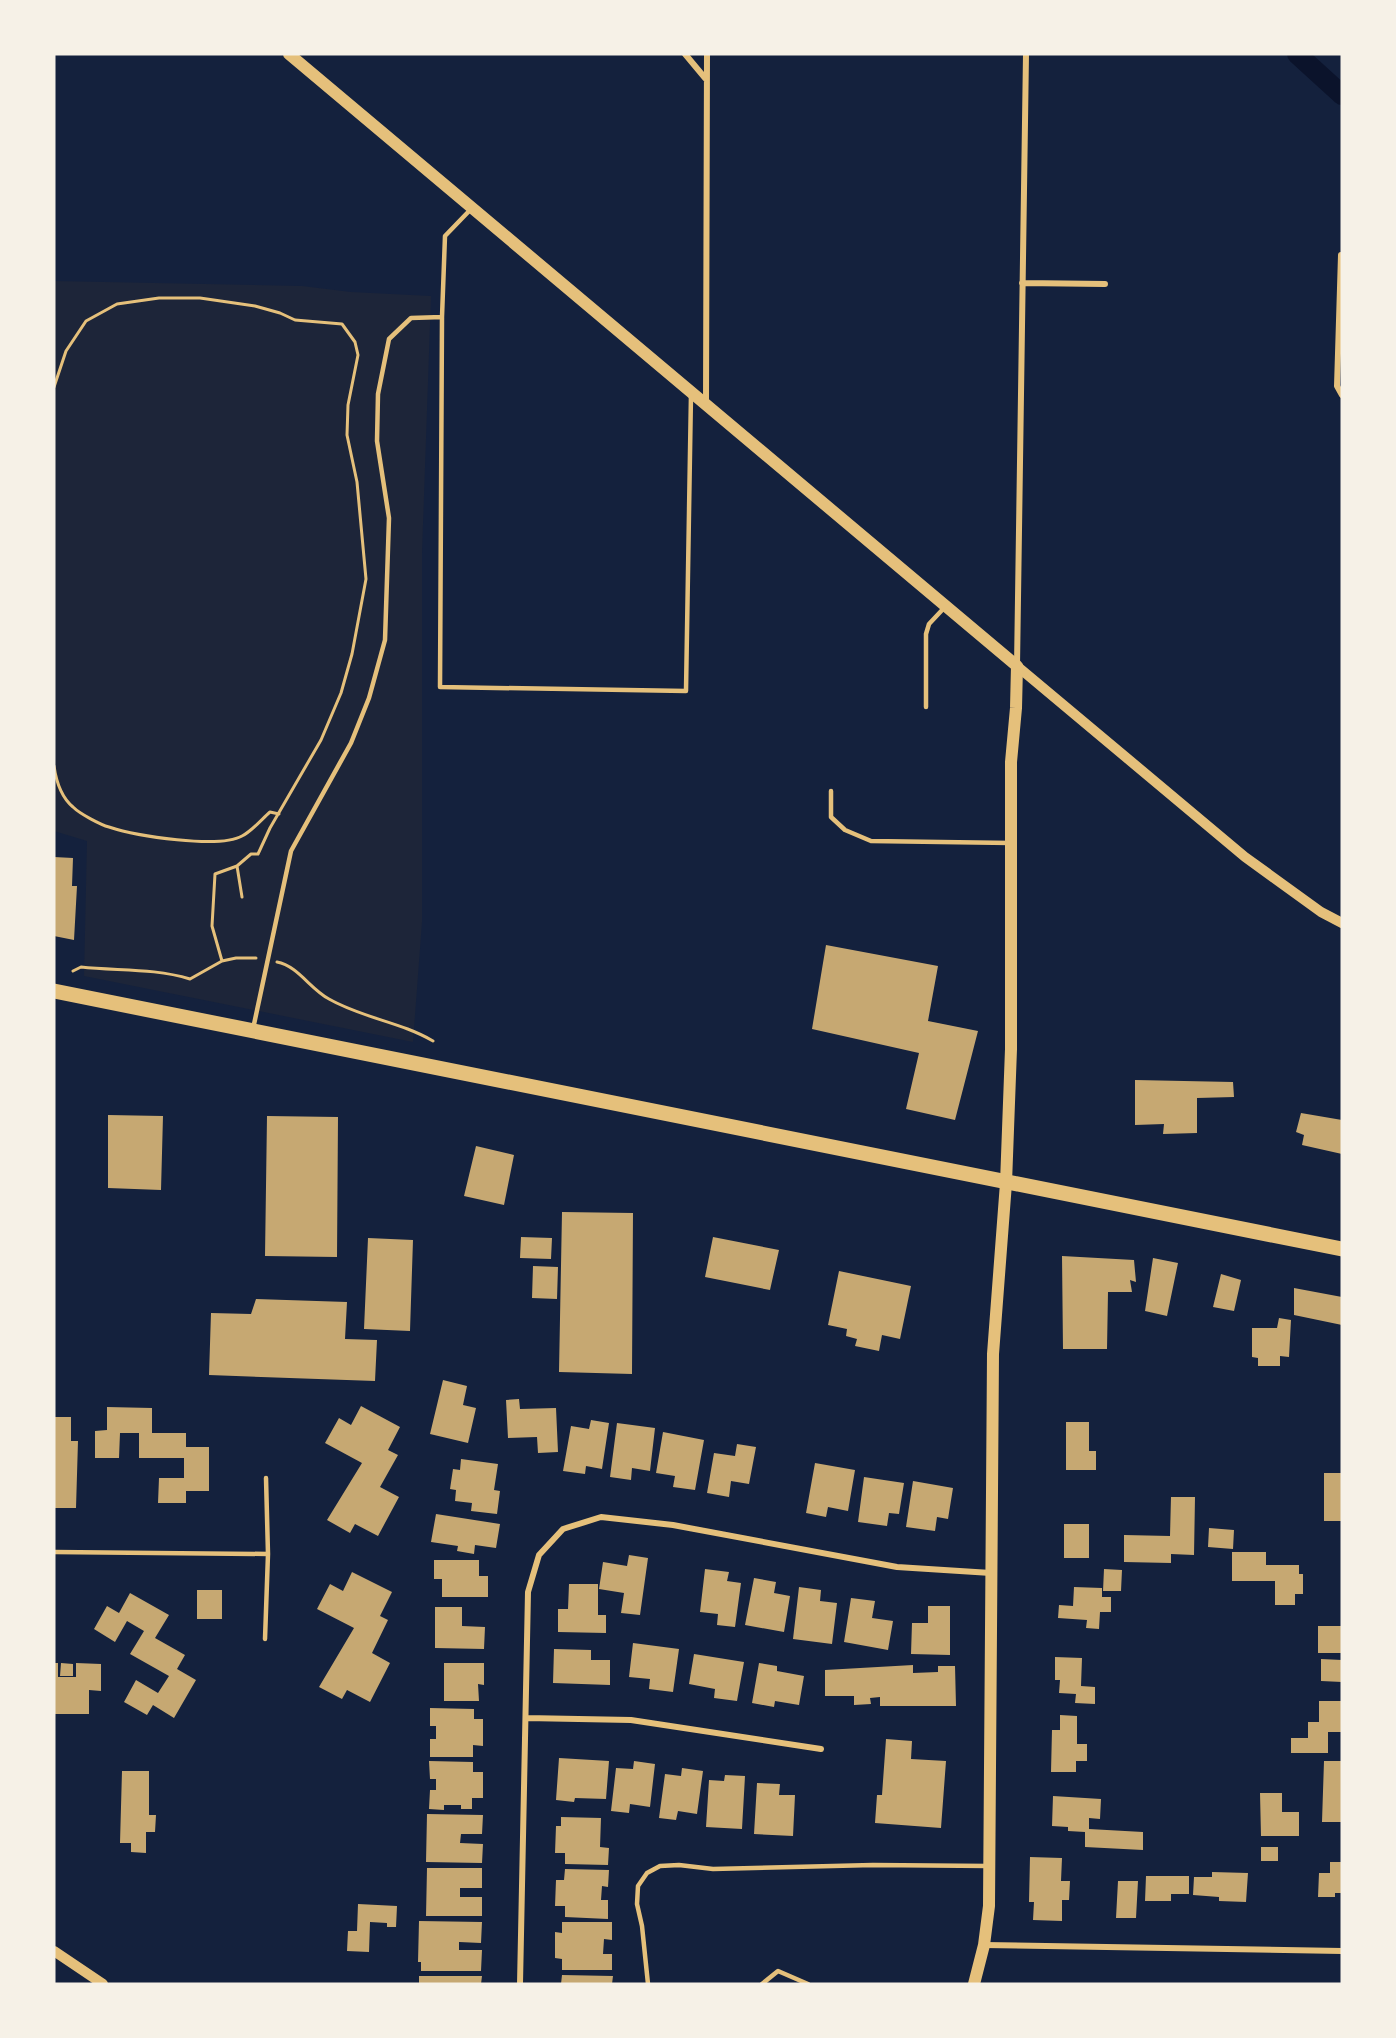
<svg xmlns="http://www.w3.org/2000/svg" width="1396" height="2038" font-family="'DM Sans',sans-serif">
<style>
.green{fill:#1d2539}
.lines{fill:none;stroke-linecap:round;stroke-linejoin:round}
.canal{stroke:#0b132b;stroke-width:20}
.building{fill:#c6a872}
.path{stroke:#e5c07b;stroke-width:3}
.service{stroke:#e5c07b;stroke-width:4.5}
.minor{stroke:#e5c07b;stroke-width:6}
.tertiary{stroke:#e5c07b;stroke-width:10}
.secondary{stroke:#e5c07b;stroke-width:12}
.primary{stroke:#e5c07b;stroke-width:15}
</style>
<rect width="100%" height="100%" fill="#14213d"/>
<path class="green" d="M54,281L302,286L351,292L431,296L422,553V922L413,1042L84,976L87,841L54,831Z"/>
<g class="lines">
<path class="canal" d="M1297,54L1342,95"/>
</g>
<path class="building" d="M54,857L73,858L72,886H77L74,940L54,936Z
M826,945L938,966L928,1021L978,1031L955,1120L906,1109L919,1053L812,1029Z
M1135,1080L1233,1082L1234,1097L1197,1098V1133L1163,1134L1164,1124L1135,1125Z
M1301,1113L1342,1120V1154L1302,1145L1304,1135L1296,1132Z
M108,1115L163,1116L161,1190L108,1188Z
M267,1116L338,1117L337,1257L265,1256Z
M476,1146L514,1155L504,1205L464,1196Z
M562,1212L633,1213L632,1374L559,1372Z
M521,1237L552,1238L551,1259L520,1258Z
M713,1237L779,1250L770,1290L705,1277Z
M368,1238L413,1240L410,1331L364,1329Z
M1062,1256L1134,1260L1136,1282L1130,1280L1132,1292H1108L1107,1349H1063Z
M1153,1258L1178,1263L1167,1316L1145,1311Z
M533,1266L558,1267L557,1299L532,1298Z
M839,1271L911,1286L900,1339L882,1335L879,1351L855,1346L857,1339L846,1336L847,1329L828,1325Z
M1221,1274L1241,1280L1234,1311L1213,1307Z
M1294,1288L1342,1297V1325L1294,1315Z
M256,1299L347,1302L345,1339L377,1340L375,1381L209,1375L211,1313L251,1314Z
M1279,1318L1291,1320L1289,1357L1280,1356V1366H1258V1358L1252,1357V1328H1277Z
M443,1380L467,1386L463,1405L476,1408L468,1443L430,1434Z
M519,1399L520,1409L556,1408L558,1452L538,1453L537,1437L508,1438L506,1400Z
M361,1406L400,1427L388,1450L398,1455L380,1487L399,1497L378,1536L355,1524L350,1533L327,1520L362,1463L325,1443L339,1418L351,1425Z
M107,1407L152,1408V1433H186V1447H209V1491H186V1503H158L159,1478H184V1458H139V1433H120L119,1458H95V1431L107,1430Z
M54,1417H71V1441H78L76,1508H54Z
M591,1420L609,1423L602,1469L586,1466L585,1474L563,1471L571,1426L589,1429Z
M1066,1422H1089V1451H1096V1470H1066Z
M617,1423L655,1428L650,1471L632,1468L631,1480L610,1477Z
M663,1432L704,1440L695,1490L673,1487L675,1476L656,1473Z
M737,1444L756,1447L749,1484L731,1481L729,1497L707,1493L714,1453L735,1456Z
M461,1459L498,1464L494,1490L500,1491L497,1514L471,1511L472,1503L455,1501L456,1490L450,1489L453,1469L460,1470Z
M815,1463L855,1470L848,1511L828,1507L826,1517L806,1513Z
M1324,1473H1342V1521H1324Z
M864,1477L904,1483L899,1514L889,1513L887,1526L858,1522Z
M913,1481L953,1488L948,1519L937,1517L935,1531L906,1527Z
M1171,1497H1195L1194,1555L1171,1554V1563L1124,1562V1535L1170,1536Z
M436,1514L500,1524L496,1548L475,1545L474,1554L457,1551L458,1546L431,1542Z
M1064,1524H1089V1558H1064Z
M1209,1528L1234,1530L1233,1549L1208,1547Z
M1232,1552H1266V1565H1299V1574H1303V1594H1295V1605H1275V1581H1232Z
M629,1555L648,1558L640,1615L621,1613L624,1593L599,1589L603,1562L627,1566Z
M434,1560H479V1576H488V1597H442V1579H434Z
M705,1569L729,1572L727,1581L741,1583L735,1627L717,1625L718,1614L700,1612Z
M1104,1569L1122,1570L1121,1591H1103Z
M352,1572L392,1592L380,1616L388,1620L372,1653L390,1663L370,1702L347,1690L342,1699L319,1687L354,1628L317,1609L330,1584L343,1591Z
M754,1578L776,1582L774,1593L790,1596L784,1632L745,1625Z
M569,1584H598V1615H606V1633L558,1632V1609H568Z
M799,1587L821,1590L820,1601L837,1603L832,1644L793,1639Z
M1074,1587L1102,1588V1597H1111V1612H1100L1099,1629L1086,1628L1087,1620L1058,1618L1059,1605L1073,1606Z
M197,1590H222V1619H197Z
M130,1593L169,1615L155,1638L185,1655L177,1669L196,1680L174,1718L153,1705L147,1715L124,1702L136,1680L158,1693L169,1676L130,1654L144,1631L127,1621L115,1642L94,1629L107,1606L119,1613Z
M851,1598L875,1601L872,1618L893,1621L888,1650L844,1642Z
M928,1606H950V1655L911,1654L912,1623H928Z
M435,1607H462V1626L485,1627L484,1649L435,1648Z
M1318,1626H1342V1653H1318Z
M633,1643L679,1649L673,1692L649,1689L650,1679L629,1677Z
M554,1649L591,1650V1660H610V1685L553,1683Z
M694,1654L744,1662L737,1701L714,1698L715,1689L689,1684Z
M1055,1657L1082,1658L1081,1686L1095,1687V1704L1075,1703L1076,1694L1059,1693L1060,1680H1055Z
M1321,1659L1342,1660V1682L1321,1681Z
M54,1663H58V1677H76V1663L101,1664V1691L89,1690V1714H54Z
M61,1663L73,1664V1676H60Z
M444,1663H484V1685L478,1684L479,1701H444Z
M759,1663L777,1666V1671L804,1676L799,1705L775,1701L774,1707L752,1703Z
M913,1665V1673L938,1672V1666H955L956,1706H880V1697L870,1698L871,1704L854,1705V1696H825V1670Z
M1319,1701H1342V1732H1328V1753H1291V1738H1308V1722H1319Z
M430,1708L474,1709V1719H483V1746L473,1745V1757H430V1739H436V1726H430Z
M1060,1715L1077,1716V1744H1087V1761H1076V1772H1051L1052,1730H1060Z
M886,1739L912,1741L911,1759L946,1761L941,1828L875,1823L877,1795H882Z
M559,1758L609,1761L606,1799L575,1798L574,1802L556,1800Z
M429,1761L473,1762V1772H483V1798H472V1809H461V1805H444V1810L429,1809L430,1790H436V1779H430Z
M634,1761L655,1764L650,1807L630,1804L629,1813L611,1811L616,1768L633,1769Z
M1324,1761H1342V1822H1322Z
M682,1768L703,1771L697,1814L678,1811L676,1820L659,1818L665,1774L681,1776Z
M122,1771H149V1815H156L155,1832H146V1853L131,1852V1843H120Z
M725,1775L745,1776L742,1829L706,1827L709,1780L724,1781Z
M757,1783L780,1784L779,1795H795L793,1836L754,1834Z
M1260,1793H1282V1812H1299V1836H1261Z
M1053,1796L1101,1799L1100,1819L1089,1818V1829L1143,1832V1850L1085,1847V1832L1068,1831V1827L1052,1826Z
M427,1814L483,1815L482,1834H461L460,1843L483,1844L482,1863L426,1862Z
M561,1817L601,1818L600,1847L609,1848L608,1865L565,1864V1853H555L556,1826H561Z
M1261,1847H1278V1861H1261Z
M1030,1857L1062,1858L1061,1881H1070L1069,1900H1062V1921L1033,1920L1034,1902H1029Z
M1330,1862H1342V1893H1335V1897H1318L1319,1873H1330Z
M427,1868H482V1888H460V1897H482V1916H426Z
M565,1869L609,1870L608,1887L602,1886L601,1900H608V1919L565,1917V1906H555L556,1880H564Z
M1212,1872L1248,1873L1246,1902L1219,1901V1897L1193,1895L1194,1877H1212Z
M1146,1876H1189V1894H1171V1901H1145Z
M1118,1881H1138L1136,1918H1116Z
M358,1904L397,1906L396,1927H387V1923L370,1922L369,1952L347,1951L348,1931H357Z
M419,1921L482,1922L481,1943L459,1942V1950H482L481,1971H421V1962H418Z
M562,1922H612V1940L604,1939L603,1954H612V1970H562V1959L555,1958V1932L562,1933Z
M562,1975L613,1976L612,1984H561Z
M419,1976H482L481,1984H419Z"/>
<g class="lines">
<path class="path" d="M54,387L66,351L86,321L117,304L159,298H200L255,306L280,313L295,320L342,324L355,342L358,355L348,405L347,435L357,482L366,579L352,654L341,693L321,740L270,828L258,854H251L237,866L215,874L212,926L222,961L190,979C154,968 118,971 81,967L73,971
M54,766C56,780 61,797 73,807C80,814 101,825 109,827C136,836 219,849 242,836C252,831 262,819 270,812L279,814
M237,866L242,897
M222,961L236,958H256
M277,962C298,966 310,989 329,999C362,1018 401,1022 433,1041"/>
<path class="service" d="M472,208L445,236L442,317L440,687L686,691L691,394
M926,707V634L929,624L944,608
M831,791V817L845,830L871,841L1011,843
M253,1029L291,851L351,743L369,698L385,640L389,518L377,441L378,394L389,339L411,318L442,317
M54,1552L268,1554
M265,1639L268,1554L266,1478
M648,1984L642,1926L637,1904L638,1886L647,1873L660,1866L679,1865L713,1869L873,1865L989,1866
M762,1984L778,1971L808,1984"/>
<path class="minor" d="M685,54L705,78
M1341,255L1337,386L1342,395
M1022,283L1105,284
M706,402L707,54
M1017,666L1026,54
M526,1718L631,1720L821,1749
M984,1945L1342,1951
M520,1984L528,1592L539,1555L563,1529L601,1517L673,1525L897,1567L991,1573"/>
<path class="tertiary" d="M1017,666L1245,857L1321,912L1342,923
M54,1951L103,1984"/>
<path class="secondary" d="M289,54L1017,666L1016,708L1011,762V1049L1006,1183L993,1354L989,1906L984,1945L974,1984"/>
<path class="primary" d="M54,991L1342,1249"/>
</g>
<rect width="1396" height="2038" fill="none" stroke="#f6f1e7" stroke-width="111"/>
</svg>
